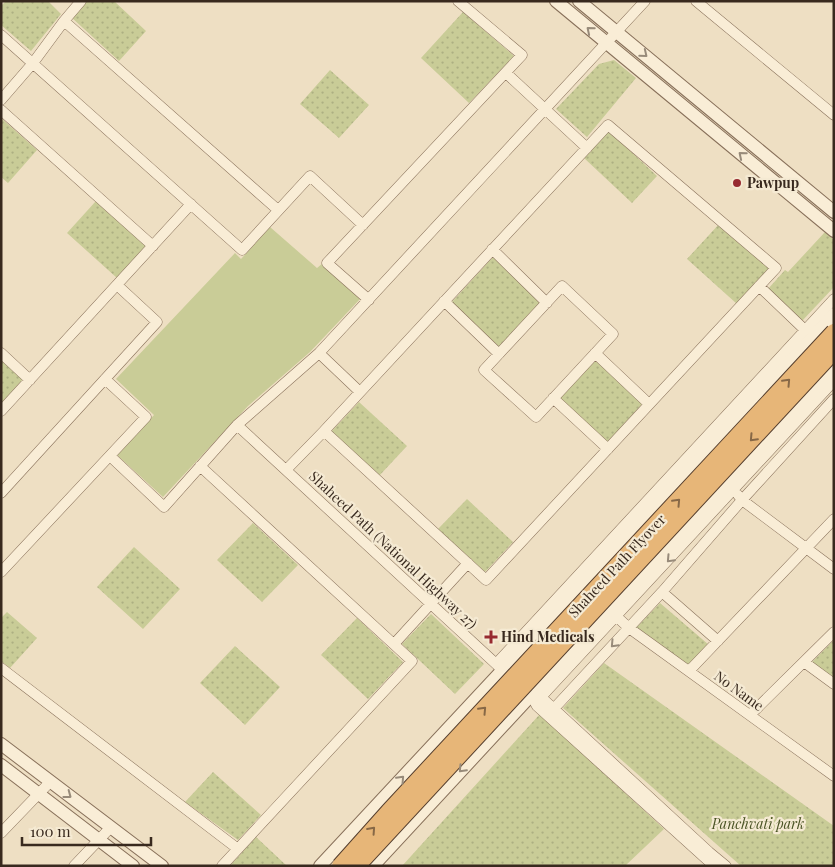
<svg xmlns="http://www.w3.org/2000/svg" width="835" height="867" font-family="'Playfair Display',serif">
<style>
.green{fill:url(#green-dots)}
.pitch{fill:#c9cc97}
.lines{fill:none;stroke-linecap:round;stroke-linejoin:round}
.minor-casing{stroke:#88705a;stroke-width:11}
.tertiary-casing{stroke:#88705a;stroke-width:14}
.minor{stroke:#f9edd6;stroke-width:10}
.tertiary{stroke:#f9edd6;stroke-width:12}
.trunk-bridge-casing{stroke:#563f2e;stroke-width:18;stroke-linecap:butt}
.trunk-bridge{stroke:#e7b678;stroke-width:16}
.oneway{stroke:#988b7a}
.oneway2{stroke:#876846}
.poi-dot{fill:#972a30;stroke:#f5ead3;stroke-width:2}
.labels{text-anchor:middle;stroke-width:4.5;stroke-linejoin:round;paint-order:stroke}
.poi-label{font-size:14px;font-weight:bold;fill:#38291e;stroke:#f5ead3;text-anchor:start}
.street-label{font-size:14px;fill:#38291e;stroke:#f5ead3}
.park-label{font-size:14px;font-style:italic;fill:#4b5425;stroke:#f5ead3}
</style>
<defs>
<pattern id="green-dots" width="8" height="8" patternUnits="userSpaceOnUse" patternTransform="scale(1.25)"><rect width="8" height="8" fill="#c9cc97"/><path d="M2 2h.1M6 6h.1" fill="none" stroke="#adaf82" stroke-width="1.8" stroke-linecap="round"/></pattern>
</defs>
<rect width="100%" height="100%" fill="#eedfc3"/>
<path class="green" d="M6,1H48L61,14L31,51L1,25V6Z
M85,1H114L146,31L119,61L71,17Z
M463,12L514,56L469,103L421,58Z
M614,60L636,78L587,137L556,109L599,64Z
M330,70L369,105L339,138L300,104Z
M1,118L37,150L8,183L1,177Z
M609,131L657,176L632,203L584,158Z
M96,201L146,246L117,278L67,233Z
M720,223L769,268L737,304L687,259Z
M825,232L834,240V287L802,321L768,289L785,270L788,272Z
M493,257L541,302L499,347L451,303Z
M1,358L24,378L1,404Z
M596,359L643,403L607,443L559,398Z
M359,402L407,446L379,476L331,432Z
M467,499L513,542L485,572L438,529Z
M253,523L298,565L262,602L217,560Z
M134,547L180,589L143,629L97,587Z
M660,603L709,645L688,665L636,628Z
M7,612L37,638L10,668L1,661V618Z
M431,614L484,664L455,694L402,644Z
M357,618L403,662L368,699L321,655Z
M834,640V679L812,662Z
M235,646L280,687L245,725L200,683Z
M604,663L834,826V866H741L563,708Z
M540,714L664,829L625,866H402Z
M213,772L261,815L238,840L185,802Z
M256,837L287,866H230Z"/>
<path class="pitch" d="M270,227L317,268L323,263L361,298L310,352L248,406L163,497L117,455L154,415L116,379L235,253L241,259Z"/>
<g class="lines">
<defs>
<path id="minor" d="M696,1L834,115
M64,21L278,210
M1,35L242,250L310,176L363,225
M506,73L587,148
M1,100L33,63L64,21L81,1
M1,110L153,246
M492,249L547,303
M562,286L613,334L536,417L484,370Z
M759,286L805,330
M369,300L327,263L522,55L458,1
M444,301L499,354
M1,353L30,380
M319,353L360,392
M595,353L649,404
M553,398L608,449
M1,411L191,204
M237,425L508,675
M110,456L164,507L237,425L319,353L645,1
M200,466L412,661L222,866
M286,470L324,431L608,125L776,268L486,580L324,431
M1,493L157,322L117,285
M738,495L742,500L834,569
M1,572L146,417L105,379
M662,592L718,641
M616,616L629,628L834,776
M394,644L468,563
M804,662L834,684
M496,664L834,299
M1,668L238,849
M689,671L834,519
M526,691L531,695L537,706L714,866
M535,696L541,697L709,852L726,866
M541,697L834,381
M548,715L662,592L742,500L834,399
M750,715L834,632
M1,833L50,782
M74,866L111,827"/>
<path id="tertiary" d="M556,1L834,231
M579,1L834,212
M1,744L162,866
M1,765L133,866
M320,866L834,314
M373,866L834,368"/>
</defs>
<use href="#minor" class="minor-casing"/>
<use href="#tertiary" class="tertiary-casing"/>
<use href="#minor" class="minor"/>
<use href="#tertiary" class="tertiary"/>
<defs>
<path id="trunk-bridge" d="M340,866L390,810L834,332
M357,866L834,351"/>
</defs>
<use href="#trunk-bridge" class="trunk-bridge-casing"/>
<use href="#trunk-bridge" class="trunk-bridge"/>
</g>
<defs><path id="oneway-chevron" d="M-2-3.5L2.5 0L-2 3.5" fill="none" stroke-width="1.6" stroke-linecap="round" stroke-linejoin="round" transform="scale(1.25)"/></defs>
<g class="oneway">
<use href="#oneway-chevron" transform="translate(590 30) rotate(-140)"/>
<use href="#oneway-chevron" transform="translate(644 54) rotate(39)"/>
<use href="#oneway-chevron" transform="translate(742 155) rotate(-140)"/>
<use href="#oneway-chevron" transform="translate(670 559) rotate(133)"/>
<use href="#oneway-chevron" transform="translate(614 644) rotate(133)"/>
<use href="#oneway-chevron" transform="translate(462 769) rotate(133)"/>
<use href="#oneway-chevron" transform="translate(401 779) rotate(-47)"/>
<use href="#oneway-chevron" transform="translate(68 795) rotate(37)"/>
</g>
<g class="oneway2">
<use href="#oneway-chevron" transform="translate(787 382) rotate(-47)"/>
<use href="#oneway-chevron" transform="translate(753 438) rotate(133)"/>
<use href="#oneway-chevron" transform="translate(677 502) rotate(-47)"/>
<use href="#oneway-chevron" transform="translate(483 710) rotate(-47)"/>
<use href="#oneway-chevron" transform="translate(372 830) rotate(-48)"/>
</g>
<g class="poi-dot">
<circle cx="737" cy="183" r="5"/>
<path d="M488.5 629.5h5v5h5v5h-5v5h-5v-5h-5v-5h5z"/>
</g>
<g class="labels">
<g class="poi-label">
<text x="747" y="188">Pawpup</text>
<text x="501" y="642">Hind Medicals</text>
</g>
<g class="street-label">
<text transform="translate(393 550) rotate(43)" y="5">Shaheed Path (National Highway 27)</text>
<text transform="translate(617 566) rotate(-47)" y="5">Shaheed Path Flyover</text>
<text transform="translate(739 691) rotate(36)" y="5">No Name</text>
</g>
<g class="park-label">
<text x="758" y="829">Panchvati park</text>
</g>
</g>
<rect width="835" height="867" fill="none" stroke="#38291e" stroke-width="5"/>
<path d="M22 837v8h129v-8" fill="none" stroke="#38291e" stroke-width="2.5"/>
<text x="30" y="837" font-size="15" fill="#38291e" stroke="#f5ead3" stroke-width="4" paint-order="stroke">100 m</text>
</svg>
